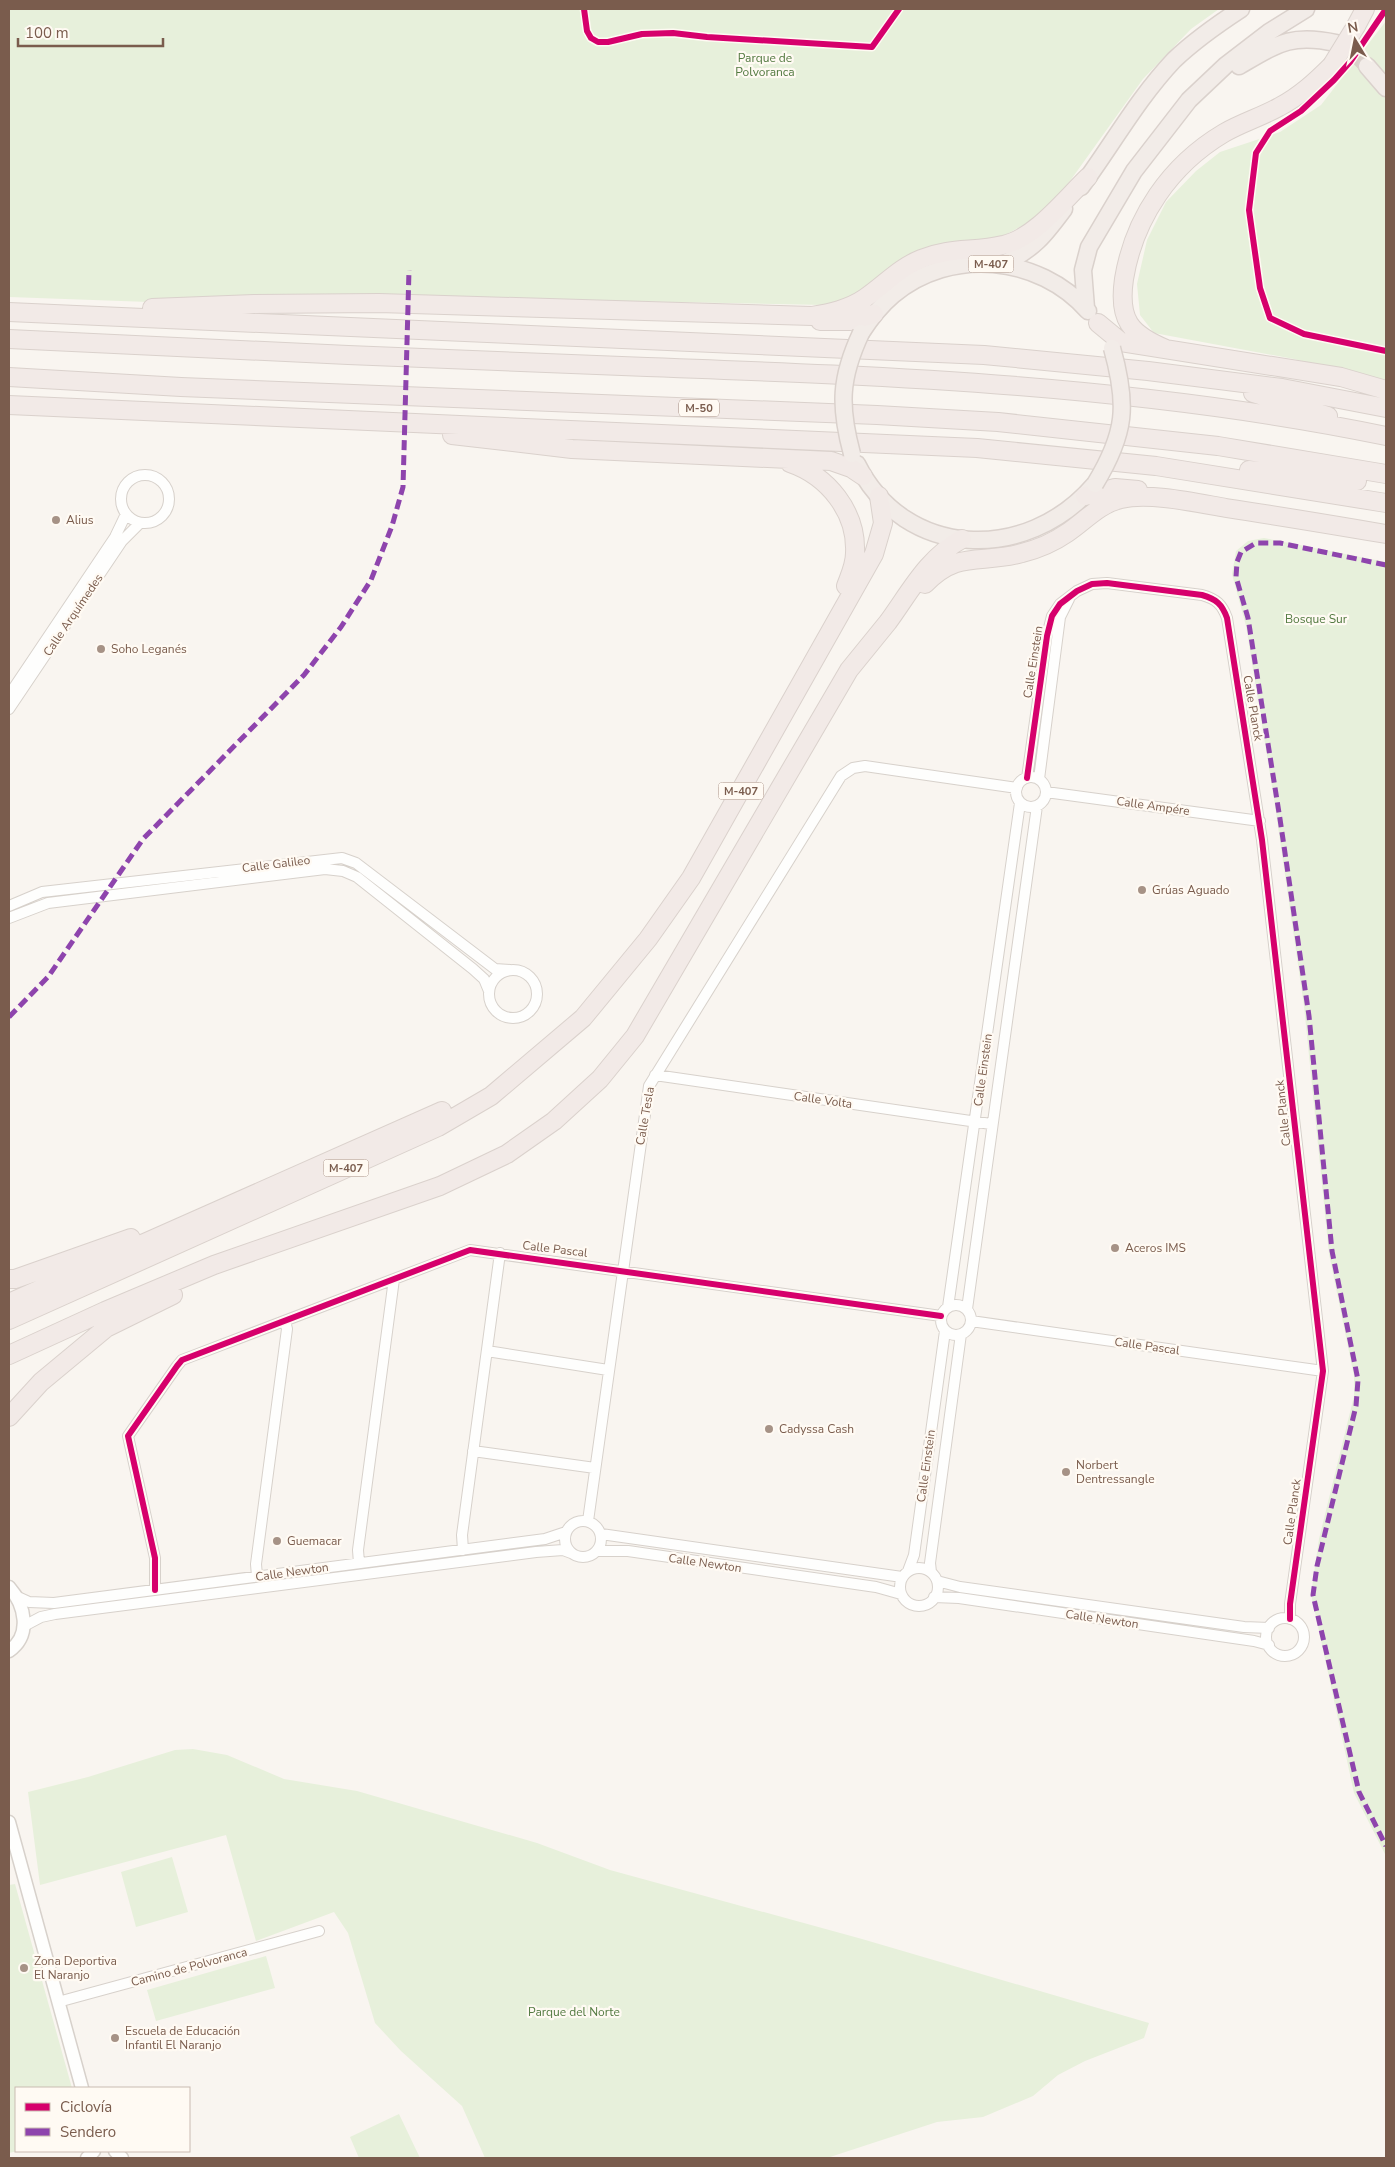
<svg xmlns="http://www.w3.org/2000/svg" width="1395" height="2167" font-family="'Nunito Sans',sans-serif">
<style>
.green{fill:#e7f0db}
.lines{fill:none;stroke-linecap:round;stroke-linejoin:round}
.trunk-tunnel{stroke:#d9cfc7;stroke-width:16;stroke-dasharray:16 8;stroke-linecap:butt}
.minor-casing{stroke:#d7d1cb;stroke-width:12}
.tertiary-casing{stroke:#d7d1cb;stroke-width:15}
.trunk-casing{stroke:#dad1cc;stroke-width:19}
.motorway-casing{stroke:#dad1cc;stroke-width:20}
.minor{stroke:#fefefd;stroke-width:10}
.tertiary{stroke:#fefefd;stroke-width:12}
.trunk{stroke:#f2ece8;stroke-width:16}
.motorway{stroke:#f2eae7;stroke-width:18}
.trunk-bridge-casing{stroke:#dad1cc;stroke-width:19;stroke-linecap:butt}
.motorway-bridge-casing{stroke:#dad1cc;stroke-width:20;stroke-linecap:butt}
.trunk-bridge{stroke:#f2ece8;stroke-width:16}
.motorway-bridge{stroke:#f2eae7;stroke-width:18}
.quiet{stroke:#8e44ad;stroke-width:5;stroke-dasharray:10 5;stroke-linecap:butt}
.cycleway-casing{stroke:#fffaf3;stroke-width:9}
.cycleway{stroke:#d6006c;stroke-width:6}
.poi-dot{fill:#a69286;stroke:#fffaf3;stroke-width:2}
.labels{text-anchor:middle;stroke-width:4.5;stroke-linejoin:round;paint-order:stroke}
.shield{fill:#fffaf3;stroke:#a28b7f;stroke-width:1}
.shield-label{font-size:11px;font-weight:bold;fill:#7a5c4d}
.park-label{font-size:12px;fill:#537a41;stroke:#fffaf3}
.poi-label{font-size:12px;fill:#7a5c4d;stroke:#fffaf3;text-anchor:start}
.street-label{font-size:12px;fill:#7a5c4d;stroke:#fffaf3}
</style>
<rect width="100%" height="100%" fill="#f9f5f0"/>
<path class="green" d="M9,9H1219L1191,29L1143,79L1065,188L1033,220L1003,236L939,245L904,259L856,295L824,305L416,297L149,302L9,297Z
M1386,21V383L1294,359L1154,333L1140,315L1137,284L1147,240L1166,202L1196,171L1220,152L1280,132L1321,105Z
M1264,538L1386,562V1856L1354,1793L1311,1594L1319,1539L1354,1396V1376L1329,1254L1304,1006L1274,799L1246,626L1232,574L1236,551L1248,541Z
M193,1749L227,1755L284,1779L357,1791L537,1843L610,1870L862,1939L1149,2023L1144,2038L1085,2061L1058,2075L1033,2096L983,2117L937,2122L827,2158H485L462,2106L401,2051L375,2023L348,1933L334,1912L256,1941L226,1835L40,1885L28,1792L88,1777L175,1750Z
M172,1857L188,1912L136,1927L121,1872Z
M15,1884L72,2088H16V2151H18L9,2153V1885Z
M266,1956L275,1988L156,2021L147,1990Z
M399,2114L420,2158H359L350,2137Z"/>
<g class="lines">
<path class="trunk-tunnel" d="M1336,43L1351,50L1367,66"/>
<defs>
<path id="minor" d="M121 499a24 24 0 1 1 48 0a24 24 0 1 1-48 0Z
M9,695L115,537L126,514
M9,709L122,541L140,523
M1016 792a15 15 0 1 1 30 0a15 15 0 1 1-30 0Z
M1027,778L1047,636L1052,616L1060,604L1077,591L1092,584L1107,583L1202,595C1216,599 1222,604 1227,618L1262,840L1323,1371L1290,1604V1619
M1039,779L1060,617L1069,599
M1046,792L1260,821
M9,906L42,892L342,858L356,863L495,969L510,970
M9,918L48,903L325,869L343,871L357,877L473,969L484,979L489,991
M489 994a24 24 0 1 1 48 0a24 24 0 1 1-48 0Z
M655,1075L991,1124
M941 1320a15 15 0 1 1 30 0a15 15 0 1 1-30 0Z
M948,1307L1020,803
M967,1309L1037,806
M971,1321L1323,1371
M487,1351L608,1370
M473,1451L595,1468
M565 1539a18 18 0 1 1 36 0a18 18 0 1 1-36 0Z
M588,1521L649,1086L841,776L853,768L865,766L1017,788
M601,1534L902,1577
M463,1550L462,1535L500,1253
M598,1551H628L876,1587L901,1594
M359,1563L358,1550L394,1279
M900 1587a19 19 0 1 1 38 0a19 19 0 1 1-38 0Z
M908,1571L914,1555L945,1331
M931,1572L930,1563L961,1334
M257,1576L256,1564L287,1329L285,1321
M937,1581L960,1587L1244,1627L1269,1628
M155,1590V1558L128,1436L177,1366L182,1360L470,1250L941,1316
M18,1597L29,1602L54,1603L545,1539L566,1532
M934,1597L959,1598L1254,1641L1269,1645
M1266 1637a19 19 0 1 1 38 0a19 19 0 1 1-38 0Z
M24,1626L41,1617L55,1614L536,1552L563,1550L571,1553
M58,2002L319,1931"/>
<path id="tertiary" d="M9,1587C25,1605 32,1635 9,1651
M9,1822L82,2088
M115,2151L122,2158
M87,2158L94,2151"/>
<path id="trunk" d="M1239,66C1277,44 1291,33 1336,43
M1367,66L1386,88
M1081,187C1112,145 1138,98 1174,60C1195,40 1218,24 1241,9
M1003,264C1034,249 1044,236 1064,209
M1086,308L1083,270L1089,247L1134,171L1189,100L1226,65L1269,32L1306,9
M861,333C870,319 880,306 893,295C950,247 1039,255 1088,311
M857,464C905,560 1027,563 1094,485"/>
<path id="motorway" d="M1356,26L1365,9
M152,308L254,304L379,303L812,316C830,313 849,309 865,298C884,285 899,268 921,259C950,247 974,252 1003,245C1034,239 1065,199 1088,177
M9,312L984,355L1148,371L1282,388L1386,408
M820,321H850L874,314
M1098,323L1121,342L1341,377L1386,390
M9,339C222,350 434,359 647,367C894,376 1144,386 1386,436
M1166,349C1130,334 1118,320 1124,279C1134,218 1170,165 1224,133C1241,123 1261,117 1279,107C1300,96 1316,81 1332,65
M9,377L181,387L877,415L998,422L1218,446L1386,474
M1253,393L1328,416
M9,405L977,448L1156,466L1386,503
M452,435L572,449L831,461L851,468L863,476
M790,463C828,476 857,512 855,553C855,565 850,575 846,586
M1249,470L1357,481
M1085,496L1115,488L1138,490
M925,584C959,549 981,565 1022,553C1038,549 1054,542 1067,533C1085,521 1099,504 1121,499C1149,492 1197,503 1226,508C1279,516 1333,525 1386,534
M9,1279H15L131,1238
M9,1303L442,1111
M9,1320L438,1127L491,1096L583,1018L648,939L691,878L874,554L883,523L879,496
M9,1355L105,1311L214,1265L440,1186L507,1154L554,1121L600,1079L635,1036L849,670C862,654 875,638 888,622C910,592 927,558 962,539
M9,1417L41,1382L106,1328L173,1295"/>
</defs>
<use href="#minor" class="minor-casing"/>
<use href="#tertiary" class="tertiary-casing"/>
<use href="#trunk" class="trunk-casing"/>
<use href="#motorway" class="motorway-casing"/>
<use href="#minor" class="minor"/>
<use href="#tertiary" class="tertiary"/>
<use href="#trunk" class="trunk"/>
<use href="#motorway" class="motorway"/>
<defs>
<path id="trunk-bridge" d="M852,454C839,406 840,378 861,333
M1095,484C1126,433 1128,405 1112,348"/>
<path id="motorway-bridge" d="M1332,65L1356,26"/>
</defs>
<use href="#trunk-bridge" class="trunk-bridge-casing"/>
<use href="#motorway-bridge" class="motorway-bridge-casing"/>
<use href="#trunk-bridge" class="trunk-bridge"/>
<use href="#motorway-bridge" class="motorway-bridge"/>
<path class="quiet" d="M1386,565L1280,543H1256L1241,552L1237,562L1236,577L1248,618L1280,819L1309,1016L1332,1251L1358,1380L1356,1406L1317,1566L1313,1595L1359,1792L1386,1846
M9,1017L48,977L143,839L304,675L341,627L371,580L392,526L403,487L409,270"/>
<defs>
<path id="cycleway" d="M584,9L587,31L591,38L598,42H608L642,34L673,33L707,37L872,47L899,9
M1386,9L1350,62L1334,80L1301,111L1270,131L1256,153L1249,210L1260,288L1270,318L1304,334L1386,351
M1027,778L1047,636L1052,616L1060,604L1077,591L1092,584L1107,583L1202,595C1216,599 1222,604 1227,618L1262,840L1323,1371L1290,1604V1619
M155,1590V1558L128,1436L177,1366L182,1360L470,1250L941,1316"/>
</defs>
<use href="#cycleway" class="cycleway-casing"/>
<use href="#cycleway" class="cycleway"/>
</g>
<g class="poi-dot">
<circle cx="56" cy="520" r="5"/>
<circle cx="101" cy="649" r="5"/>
<circle cx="1142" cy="890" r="5"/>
<circle cx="1115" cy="1248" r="5"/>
<circle cx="769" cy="1429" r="5"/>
<circle cx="1066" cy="1472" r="5"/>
<circle cx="277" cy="1541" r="5"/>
<circle cx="24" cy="1968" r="5"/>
<circle cx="115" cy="2038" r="5"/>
</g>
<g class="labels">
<g class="shield">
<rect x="968.5" y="255.5" width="45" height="17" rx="4"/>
<rect x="679" y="399.5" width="40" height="17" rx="4"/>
<rect x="718.5" y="782.5" width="45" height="17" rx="4"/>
<rect x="323.5" y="1159.5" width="45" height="17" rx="4"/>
</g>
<g class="shield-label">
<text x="991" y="268">M-407</text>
<text x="699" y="412">M-50</text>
<text x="741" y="795">M-407</text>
<text x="346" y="1172">M-407</text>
</g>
<g class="park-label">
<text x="765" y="62">Parque de<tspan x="765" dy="14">Polvoranca</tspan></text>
<text x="1316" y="623">Bosque Sur</text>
<text x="574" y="2016">Parque del Norte</text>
</g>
<g class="poi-label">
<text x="66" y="524">Alius</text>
<text x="111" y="653">Soho Leganés</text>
<text x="1152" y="894">Grúas Aguado</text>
<text x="1125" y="1252">Aceros IMS</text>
<text x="779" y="1433">Cadyssa Cash</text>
<text x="1076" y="1469">Norbert<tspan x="1076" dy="14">Dentressangle</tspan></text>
<text x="287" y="1545">Guemacar</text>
<text x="34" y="1965">Zona Deportiva<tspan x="34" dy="14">El Naranjo</tspan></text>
<text x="125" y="2035">Escuela de Educación<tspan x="125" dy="14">Infantil El Naranjo</tspan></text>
</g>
<g class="street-label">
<text transform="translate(73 615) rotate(-56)" y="4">Calle Arquímedes</text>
<text transform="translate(1033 662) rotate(-81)" y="4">Calle Einstein</text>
<text transform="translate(1253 708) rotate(80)" y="4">Calle Planck</text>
<text transform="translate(1153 806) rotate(8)" y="4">Calle Ampére</text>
<text transform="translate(276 864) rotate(-7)" y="4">Calle Galileo</text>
<text transform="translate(983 1070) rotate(-82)" y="4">Calle Einstein</text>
<text transform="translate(823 1100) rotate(8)" y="4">Calle Volta</text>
<text transform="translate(1283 1113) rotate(-96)" y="4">Calle Planck</text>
<text transform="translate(645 1116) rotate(-80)" y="4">Calle Tesla</text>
<text transform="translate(555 1249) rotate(7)" y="4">Calle Pascal</text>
<text transform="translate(1147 1346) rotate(8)" y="4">Calle Pascal</text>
<text transform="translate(926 1466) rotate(-82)" y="4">Calle Einstein</text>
<text transform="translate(1292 1512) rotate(-82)" y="4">Calle Planck</text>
<text transform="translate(705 1563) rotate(8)" y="4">Calle Newton</text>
<text transform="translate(292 1572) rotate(-8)" y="4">Calle Newton</text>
<text transform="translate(1102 1619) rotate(8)" y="4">Calle Newton</text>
<text transform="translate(189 1967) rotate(-15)" y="4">Camino de Polvoranca</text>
</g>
</g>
<rect width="1395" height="2167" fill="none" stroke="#7a5c4d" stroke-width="20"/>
<rect x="15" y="2087" width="175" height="65" fill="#fffaf3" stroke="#cabbb1"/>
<rect x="25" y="2103" width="25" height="8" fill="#d6006c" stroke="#cabbb1"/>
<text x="60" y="2112" font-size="15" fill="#7a5c4d">Ciclovía</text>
<rect x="25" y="2128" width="25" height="8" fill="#8e44ad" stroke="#cabbb1"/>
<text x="60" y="2137" font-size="15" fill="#7a5c4d">Sendero</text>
<g transform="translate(1355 40) rotate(350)" stroke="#fffaf3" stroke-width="4" paint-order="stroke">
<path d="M0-4L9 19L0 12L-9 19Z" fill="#7a5c4d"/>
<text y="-8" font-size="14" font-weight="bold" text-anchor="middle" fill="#7a5c4d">N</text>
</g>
<path d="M18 38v8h145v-8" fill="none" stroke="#7a5c4d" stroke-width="2.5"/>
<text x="25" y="38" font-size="15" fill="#7a5c4d" stroke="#fffaf3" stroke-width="4" paint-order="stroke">100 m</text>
</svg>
